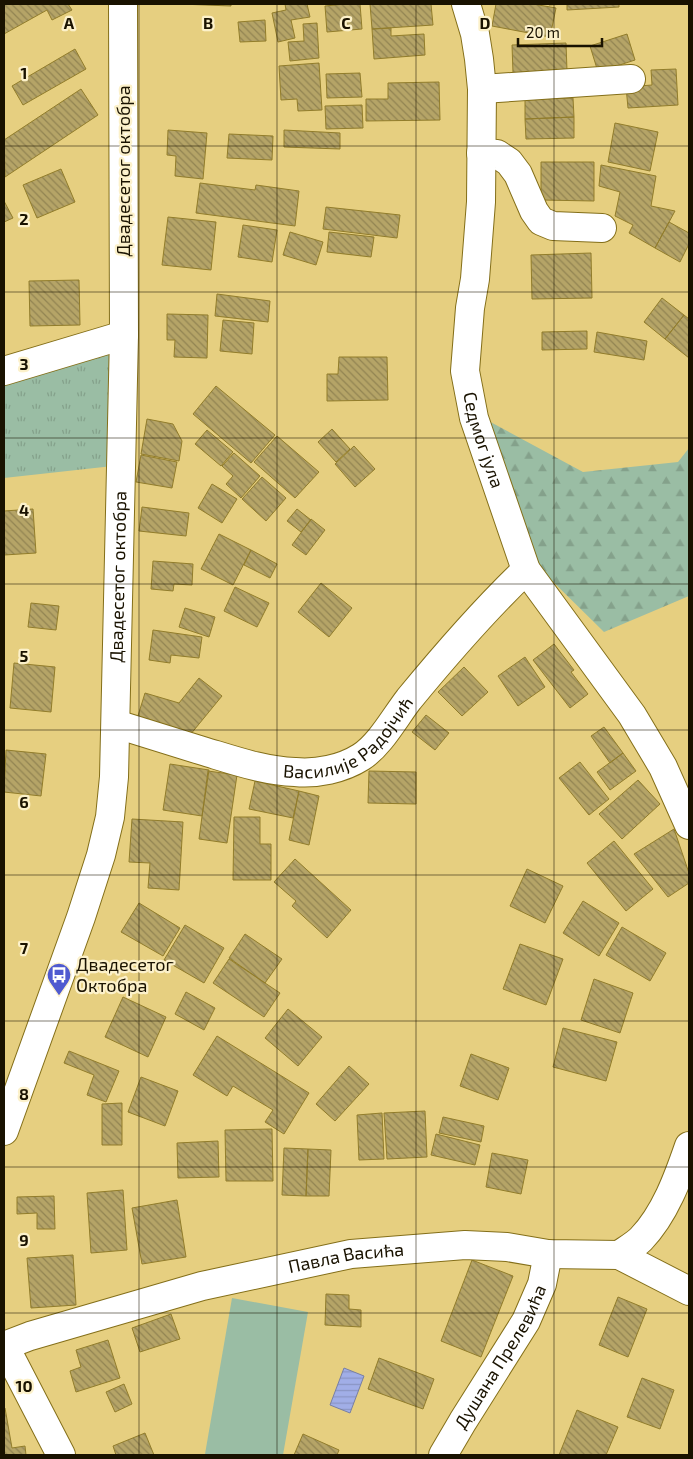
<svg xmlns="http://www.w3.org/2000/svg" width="693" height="1459" font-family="'Exo 2',sans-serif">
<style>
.grass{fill:url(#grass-tufts)}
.forest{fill:url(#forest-firs)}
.park{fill:#9abda4}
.water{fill:url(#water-rules);stroke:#787fa2}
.building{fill:url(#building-back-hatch);stroke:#927d2b}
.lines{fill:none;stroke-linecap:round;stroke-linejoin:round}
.minor-casing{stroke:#846f19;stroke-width:30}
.minor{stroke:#fff;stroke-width:28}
.grid{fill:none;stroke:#191200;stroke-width:1;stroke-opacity:0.55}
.labels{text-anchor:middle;stroke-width:4.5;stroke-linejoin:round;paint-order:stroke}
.street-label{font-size:18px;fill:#191200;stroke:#fcf1ca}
.poi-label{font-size:18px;fill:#191200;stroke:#fcf1ca;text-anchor:start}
.grid-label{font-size:16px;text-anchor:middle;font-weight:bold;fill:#191200;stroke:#fcf1ca;stroke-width:4.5;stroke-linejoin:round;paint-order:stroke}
</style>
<defs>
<pattern id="grass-tufts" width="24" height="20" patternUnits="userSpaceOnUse" patternTransform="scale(1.25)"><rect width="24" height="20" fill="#9abda4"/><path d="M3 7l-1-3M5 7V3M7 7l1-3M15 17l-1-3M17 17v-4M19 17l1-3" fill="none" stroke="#84a18b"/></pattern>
<pattern id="forest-firs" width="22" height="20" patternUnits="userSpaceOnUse" patternTransform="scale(1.25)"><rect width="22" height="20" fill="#9abda4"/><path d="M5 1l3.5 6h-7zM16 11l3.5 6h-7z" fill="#84a18b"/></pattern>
<pattern id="water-rules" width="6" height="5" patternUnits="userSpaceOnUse" patternTransform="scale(1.25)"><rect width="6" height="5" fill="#a1aee7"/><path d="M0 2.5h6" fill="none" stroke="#8a95c4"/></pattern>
<pattern id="building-back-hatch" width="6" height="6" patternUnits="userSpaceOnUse" patternTransform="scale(1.25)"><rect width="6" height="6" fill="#b5a467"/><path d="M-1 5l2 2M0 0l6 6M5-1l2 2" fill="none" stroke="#928452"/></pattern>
</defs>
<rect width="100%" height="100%" fill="#e6cf80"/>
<path class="grass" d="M124,335L122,465L4,478V371Z"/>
<path class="forest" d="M483,418L583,472L678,462L689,448V596L604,632L538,567Z"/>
<path class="park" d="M232,1298L308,1312L283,1455H213L205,1454Z"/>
<path class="water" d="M344,1368L364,1376L350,1413L330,1405Z"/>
<path class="building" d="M4,4H68L72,10L52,20L47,10L4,34Z
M180,4H231V6Z
M285,4H307L310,17L291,20L295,38L278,42L272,13L286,10Z
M345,4H360L362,29L327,32L325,6Z
M370,4H431L433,25L372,29Z
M496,4H533L556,8L550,37L492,26Z
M549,4H619V7L567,10V4L549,5Z
M265,20L266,41L240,42L238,22Z
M317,23L319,58L290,61L288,42L304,41L303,24Z
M391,28V36L424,34L425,55L374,59L372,29Z
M627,34L635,60L598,72L590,46Z
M566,43L567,71L513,73L512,45Z
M75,49L86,69L23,105L12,86Z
M319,63L322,110L298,111L297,99L281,100L279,66Z
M676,69L678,105L628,108L626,87L652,85L651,70Z
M360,73L362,97L327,98L326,74Z
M439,82L440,120L366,121V99H388V83Z
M81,89L98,115L5,177L4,140Z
M573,98L574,117L525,119V99Z
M362,105L363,128L326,129L325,106Z
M574,117V138L526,139L525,119Z
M615,123L658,132L650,171L608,162Z
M168,130L207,133L203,179L175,176L176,156L167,155Z
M284,130L340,133V149L284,147Z
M229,134L273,136L272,160L227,158Z
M541,162H594V201L541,200Z
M601,165L656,176L651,206L675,211L655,248L629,233L633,225L615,216L620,192L599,186Z
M61,169L75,202L37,218L23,185Z
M200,183L255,190L256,185L299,191L295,226L196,213Z
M4,201L13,218L4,222Z
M326,207L400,215L397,238L323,229Z
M168,217L216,222L211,270L162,265Z
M669,222L689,233V244L680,262L655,248Z
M243,225L277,230L272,262L238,257Z
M290,232L323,242L316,265L283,255Z
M329,232L374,237L371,257L327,252Z
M591,253L592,298L532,299L531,255Z
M79,280L80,325L30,326L29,281Z
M217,294L270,301L268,322L215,316Z
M662,298L684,315L665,339L644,322Z
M167,314L208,315L207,358L174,357L175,340H167Z
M684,315L689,319V358L665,339Z
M223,320L254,323L252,354L220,351Z
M587,331V349L542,350V332Z
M597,332L647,341L644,360L594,352Z
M339,357H387L388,400L327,401V374H338Z
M216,386L275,435L251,463L193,414Z
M147,419L173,424L182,441L179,461L141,454Z
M332,429L350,449L336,462L318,442Z
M207,430L233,452L221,466L195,444Z
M277,436L319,472L295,498L254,462Z
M354,446L375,469L355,487L335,464Z
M234,453L260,476L241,498L226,484L233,476L222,466Z
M141,455L177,462L172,488L136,482Z
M262,477L286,498L266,521L242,499Z
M212,484L237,499L222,523L198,508Z
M142,507L189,513L186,536L139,531Z
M33,509L36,553L4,555V511Z
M297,509L311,520L301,532L287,521Z
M311,519L325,530L306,555L292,545Z
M219,534L251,550L233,585L201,569Z
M251,550L277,564L270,578L244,565Z
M153,561L193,564L192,585L174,584L173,591L151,589Z
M321,583L352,608L329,637L298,612Z
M235,587L269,603L257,627L224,611Z
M31,603L59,606L56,630L28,627Z
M185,608L215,617L209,637L179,627Z
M153,630L202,637L199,658L171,655L170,663L149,660Z
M554,644L574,670L571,672L588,694L570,708L533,660Z
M525,657L545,687L518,706L498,676Z
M14,663L55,667L51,712L10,708Z
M464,667L488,692L462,716L438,692Z
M199,678L222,696L190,735L137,719L145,693L179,703Z
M426,715L449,733L435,750L412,732Z
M604,727L623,753L610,763L591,736Z
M6,750L46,754L41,796L4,792Z
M623,753L636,771L610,790L597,772Z
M580,762L609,799L589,815L559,778Z
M170,764L209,770L202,816L163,810Z
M208,771L237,775L227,843L199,839Z
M369,771L416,772V804L368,803Z
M638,780L660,804L622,839L599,814Z
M255,781L299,791L293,818L249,809Z
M299,791L319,796L309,845L289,840Z
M234,817H260V844H271V880H233Z
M132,819L183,822L179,890L148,888L150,863L129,862Z
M674,829L689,873V883L668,897L634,854Z
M614,841L653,889L626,911L587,863Z
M295,859L351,910L327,938L292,906L296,901L274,882Z
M527,869L563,886L545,923L510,906Z
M583,901L619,923L599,956L563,933Z
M139,903L180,928L163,956L121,932Z
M185,925L224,948L204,983L164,960Z
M622,927L666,953L650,981L606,955Z
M245,934L282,959L265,983L229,958Z
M520,944L563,959L546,1005L503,989Z
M229,959L280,993L264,1017L213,983Z
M594,979L633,993L620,1033L581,1020Z
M186,992L215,1008L204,1030L175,1014Z
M123,997L166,1017L148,1057L105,1037Z
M288,1009L322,1037L298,1066L265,1038Z
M563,1028L617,1042L606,1081L553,1067Z
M217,1036L309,1093L284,1134L265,1122L273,1110L233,1086L227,1096L193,1075Z
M69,1051L119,1071L106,1102L87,1095L94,1075L64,1063Z
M471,1054L509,1068L498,1100L460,1086Z
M349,1066L369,1084L335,1121L316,1104Z
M141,1077L178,1091L165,1126L128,1112Z
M122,1103V1145H102V1104Z
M425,1111L427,1157L387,1159L384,1113Z
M382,1113L384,1159L359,1160L357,1115Z
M443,1117L484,1126L481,1142L439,1133Z
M272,1129L273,1181H226L225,1130Z
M436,1134L480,1145L475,1165L431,1155Z
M218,1141L219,1177L178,1178L177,1143Z
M284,1148L308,1149L306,1196L282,1195Z
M308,1149L331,1150L329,1196H306Z
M492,1153L528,1160L521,1194L486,1187Z
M123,1190L127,1250L91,1253L87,1193Z
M54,1196L55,1229H37V1213L17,1214V1197Z
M177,1200L186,1257L142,1264L132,1208Z
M73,1255L76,1305L31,1308L27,1258Z
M472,1260L513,1276L481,1357L441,1341Z
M326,1294L349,1295V1309L361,1310V1327L325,1325Z
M618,1297L647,1309L628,1357L599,1345Z
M171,1314L180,1339L140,1352L132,1328Z
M108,1340L120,1378L76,1392L70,1371L81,1367L76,1350Z
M379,1358L434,1379L423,1409L368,1389Z
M642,1378L674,1390L660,1429L627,1417Z
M124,1384L132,1404L115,1412L106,1392Z
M4,1408H5L12,1448L25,1446L26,1455H4Z
M577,1410L618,1427L606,1455H559Z
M145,1433L154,1455H116L113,1446Z
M303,1434L339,1450L337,1455H294Z"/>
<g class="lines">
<defs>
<g id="minor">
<path id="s1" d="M466,4L475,34L479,59L482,89L481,202L475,279L470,308L465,371L474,418L526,570L632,715L663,767L689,825"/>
<path d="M482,89L631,79"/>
<path d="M481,153L497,154L509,162L518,174L534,211L541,221L553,226L602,228"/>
<path d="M4,371L124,335"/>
<path id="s2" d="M116,724C145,733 174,742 203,751C233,760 264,771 295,772C317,774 342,769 361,757C380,745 395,717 409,699C446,654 484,610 526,570"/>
<path id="s3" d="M4,1131L81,917L101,855L110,817L114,777L124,335L123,4"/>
<path d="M619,1255C626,1250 635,1245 641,1239C665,1214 678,1178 689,1146"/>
<path d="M4,1345L61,1455"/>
<path id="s4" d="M4,1346L30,1336L202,1286L351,1254L465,1245L507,1247L548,1254L619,1255L689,1291"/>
<path id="s5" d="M443,1455L463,1421L526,1321L542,1284L548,1254"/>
</g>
</defs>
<use href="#minor" class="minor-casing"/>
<use href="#minor" class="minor"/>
</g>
<path class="grid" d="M139,4V1455M277,4V1455M416,4V1455M554,4V1455M4,146H689M4,292H689M4,438H689M4,584H689M4,730H689M4,875H689M4,1021H689M4,1167H689M4,1313H689"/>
<defs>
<symbol id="bus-pin" viewBox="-11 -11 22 30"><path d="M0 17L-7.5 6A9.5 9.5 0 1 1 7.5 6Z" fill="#4f5ad0" stroke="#fcf1ca"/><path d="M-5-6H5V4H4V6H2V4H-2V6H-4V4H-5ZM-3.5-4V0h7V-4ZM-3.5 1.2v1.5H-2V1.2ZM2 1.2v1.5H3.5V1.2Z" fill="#fff"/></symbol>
</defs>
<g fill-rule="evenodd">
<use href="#bus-pin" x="45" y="961" width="28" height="38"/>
</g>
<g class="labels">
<g class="street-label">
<text transform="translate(124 171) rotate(-90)" y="6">Двадесетог октобра</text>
<text dy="6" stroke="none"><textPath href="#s1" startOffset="441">Седмог јула</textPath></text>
<text dy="6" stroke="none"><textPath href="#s3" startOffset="572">Двадесетог октобра</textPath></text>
<text dy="6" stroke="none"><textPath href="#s2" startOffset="252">Василије Радојчић</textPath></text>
<text dy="6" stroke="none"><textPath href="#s4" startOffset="354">Павла Васића</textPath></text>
<text dy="6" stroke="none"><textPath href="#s5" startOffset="114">Душана Прелевића</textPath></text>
</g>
<g class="poi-label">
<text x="76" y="971">Двадесетог<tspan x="76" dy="21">Октобра</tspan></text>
</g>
</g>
<g class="grid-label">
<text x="69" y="29">A</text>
<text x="208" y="29">B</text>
<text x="346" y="29">C</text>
<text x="485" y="29">D</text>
<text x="24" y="79">1</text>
<text x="24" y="225">2</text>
<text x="24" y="370">3</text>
<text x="24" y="516">4</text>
<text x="24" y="662">5</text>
<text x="24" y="808">6</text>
<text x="24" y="954">7</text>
<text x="24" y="1100">8</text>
<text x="24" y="1246">9</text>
<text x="24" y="1392">10</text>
</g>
<rect width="693" height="1459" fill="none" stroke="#191200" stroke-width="10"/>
<path d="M518 38v8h84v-8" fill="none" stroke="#191200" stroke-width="2.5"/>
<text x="526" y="38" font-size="15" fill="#191200" stroke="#fcf1ca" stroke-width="4" paint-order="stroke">20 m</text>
</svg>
